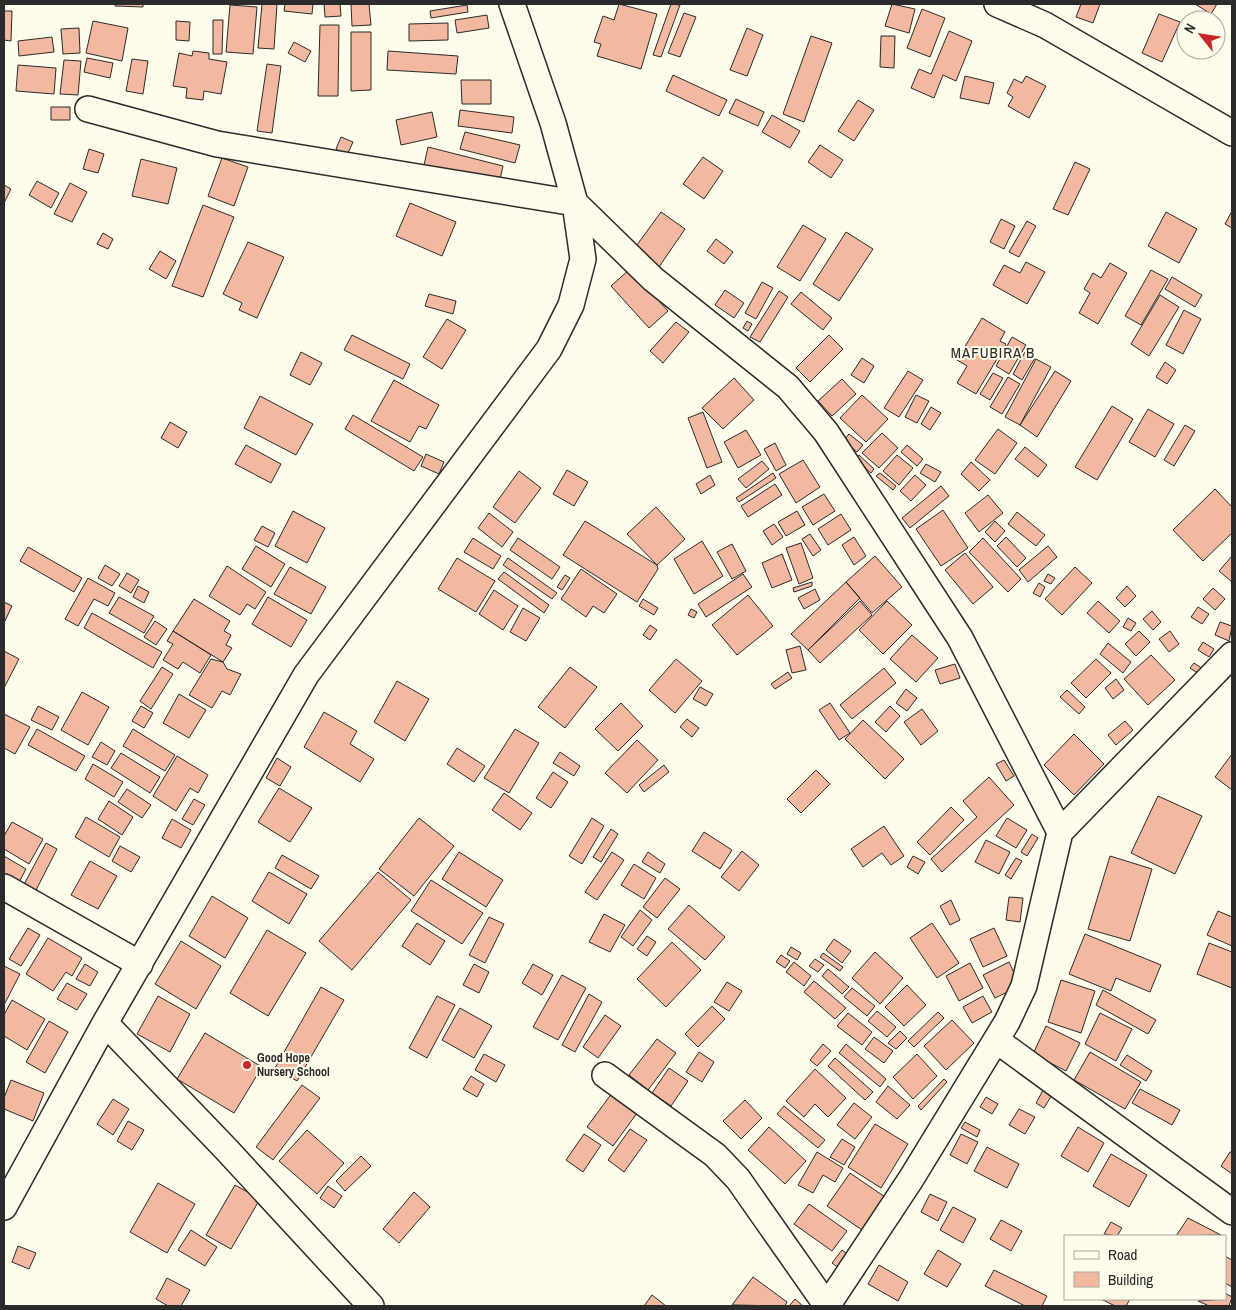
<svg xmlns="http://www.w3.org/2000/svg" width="1236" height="1310" font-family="'Archivo Narrow',sans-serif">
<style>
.building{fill:#f2b8a0;stroke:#2b2b2b}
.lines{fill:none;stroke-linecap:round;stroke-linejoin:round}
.minor-casing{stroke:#2b2b2b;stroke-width:28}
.minor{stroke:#fdfbea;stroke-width:25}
.poi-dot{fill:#c62828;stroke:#fdfbea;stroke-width:2}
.labels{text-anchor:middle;stroke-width:4;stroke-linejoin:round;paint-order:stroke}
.poi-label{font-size:12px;font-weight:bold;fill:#2b2b2b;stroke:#fdfbea;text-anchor:start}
.quarter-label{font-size:15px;letter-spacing:1px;fill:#2b2b2b;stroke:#fdfbea}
</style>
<rect width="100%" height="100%" fill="#fdfbea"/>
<path class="building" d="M115,4H143V7L115,6Z
M262,4H277L274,49L258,48Z
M285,4H313L312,14L284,11Z
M324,4H340L341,16L325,17Z
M351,4H369L371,25L352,26Z
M619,4L657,14L641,69L597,56L601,44L594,42L603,16L614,20Z
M671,4L680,5L661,57L653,55Z
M892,4L915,9L909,33L885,26Z
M1081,4H1100L1093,23L1076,17Z
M1195,4H1217L1211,14Z
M230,5L257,7L253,54L226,52Z
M467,5L468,12L431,18L430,11Z
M922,9L945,18L930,57L907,48Z
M4,11H12L11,41L4,40Z
M684,13L696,17L680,57L668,53Z
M1159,14L1180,22L1162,62L1142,53Z
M487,15L489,28L457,33L455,20Z
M213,20H223L222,54H213Z
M93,21L128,28L122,61L86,53Z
M176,21L190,22L189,41L176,40Z
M448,23V40L409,41V24Z
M320,25H339L338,96H318Z
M79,28L80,53L63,54L61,29Z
M747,28L763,35L747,76L730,70Z
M949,31L972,41L956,81L943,75L934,98L911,88L919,69L931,74Z
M351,32H371V90L351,91Z
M811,36L832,43L804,122L783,114Z
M881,36H895L894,68L880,67Z
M52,37L54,52L19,56L18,41Z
M294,42L311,51L305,62L288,53Z
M193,51L209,53V59L227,62L221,94L204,91L203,100L186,98L187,88L173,86L179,53L192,56Z
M388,51L458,56L456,74L387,70Z
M87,58L113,63L110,78L84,72Z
M132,59L148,61L143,94L126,91Z
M64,60L81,61L78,95L60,94Z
M267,64L281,66L272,133L257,131Z
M18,65L56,68L54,94L16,91Z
M673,75L727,100L719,116L666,91Z
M965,76L994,83L989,104L960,98Z
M1026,76L1046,86L1029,118L1008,106L1013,97L1007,93L1014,79L1022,83Z
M461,80H491V104H462Z
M736,99L764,112L758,126L729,113Z
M858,100L874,110L854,141L838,131Z
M51,107H70V120H51Z
M460,110L514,117L512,133L458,126Z
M432,112L437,137L401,145L396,120Z
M772,115L800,131L790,148L762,132Z
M465,132L520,145L515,163L460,149Z
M341,137L353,142L347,155L336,149Z
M820,145L843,160L831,178L808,162Z
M428,147L503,166L499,184L424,165Z
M89,149L104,154L98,173L83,169Z
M703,157L723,171L704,199L683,184Z
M222,158L248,167L234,206L208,196Z
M141,159L177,168L168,204L132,196Z
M1075,162L1090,169L1068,215L1053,209Z
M37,181L59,193L51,208L29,195Z
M70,183L87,192L72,222L54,214Z
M4,185L11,189L4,203Z
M410,203L456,222L442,256L396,236Z
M203,205L234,217L203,297L172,286Z
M1232,211V228L1225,224Z
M661,212L685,229L659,267L634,249Z
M1166,212L1197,229L1179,263L1148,246Z
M1001,219L1015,226L1004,249L990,242Z
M1027,221L1036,226L1019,257L1009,252Z
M803,225L826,239L800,281L777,267Z
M846,232L873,249L839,301L813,284Z
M103,233L113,239L108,249L97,244Z
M716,239L733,252L724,264L707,251Z
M248,242L284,257L257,318L239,310L242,303L223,294Z
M160,251L176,261L166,279L149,269Z
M1026,262L1045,272L1027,304L993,285L1004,265L1020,273Z
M1110,263L1127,273L1098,324L1079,313L1090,293L1084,289L1093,273L1101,278Z
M630,269L668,311L649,328L611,286Z
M1151,270L1168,279L1141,325L1125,316Z
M1172,277L1202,295L1195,307L1165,289Z
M762,282L773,288L756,319L745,313Z
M725,290L744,303L734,318L715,305Z
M779,291L788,297L760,342L750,337Z
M801,292L832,318L823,330L791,304Z
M429,294L456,301L453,314L425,306Z
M1160,295L1179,307L1149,356L1131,344Z
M1184,310L1201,319L1183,354L1166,345Z
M982,318L1005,332L1000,341L1006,344L976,394L957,383L967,366L957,360Z
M447,319L466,330L442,369L423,357Z
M747,321L752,324L748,331L743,328Z
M676,322L689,332L663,363L650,351Z
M352,335L410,364L403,379L344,350Z
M829,335L843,349L810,382L796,368Z
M1012,337L1026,345L1009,374L996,366Z
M301,352L322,363L310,385L290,375Z
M1025,352L1035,358L1022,380L1013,374Z
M862,358L874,366L864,383L851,375Z
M1036,359L1051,367L1020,425L1005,417Z
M1165,362L1176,370L1167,384L1156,377Z
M908,371L923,380L899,417L884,408Z
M1055,371L1071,381L1037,437L1020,425Z
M993,373L1003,378L990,400L980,394Z
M1008,377L1020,384L1002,414L990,407Z
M734,378L754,400L723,429L702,408Z
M842,379L856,394L832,416L818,401Z
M394,380L439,405L426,429L419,426L410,442L371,421Z
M862,395L888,419L866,442L840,418Z
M916,395L929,401L917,423L905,417Z
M260,396L313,424L296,455L244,428Z
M1112,406L1133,419L1097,480L1075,467Z
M931,407L941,413L930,430L921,424Z
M1148,409L1174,424L1155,457L1129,442Z
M703,412L722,462L707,468L688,418Z
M353,415L423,457L414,471L345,429Z
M170,422L187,432L178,448L161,438Z
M1185,425L1195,431L1174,466L1164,460Z
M998,429L1017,443L995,474L975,460Z
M746,430L761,455L738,468L724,442Z
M882,433L898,448L879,468L862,453Z
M849,434L863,445L857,452L843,441Z
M775,443L786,465L776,471L764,449Z
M246,445L281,464L271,483L235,464Z
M907,445L923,459L917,466L901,452Z
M1025,447L1047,465L1038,477L1015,459Z
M426,454L444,462L439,474L421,466Z
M859,455L874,469L871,473L856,460Z
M897,455L913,468L899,485L883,471Z
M803,460L820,487L796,503L779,474Z
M762,461L769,469L746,488L738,479Z
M971,462L990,480L979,491L961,474Z
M926,464L941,472L935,482L920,473Z
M567,470L588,482L574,506L553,494Z
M519,471L541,488L515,523L493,507Z
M773,473L776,478L739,502L736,498Z
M880,473L896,486L893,490L876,476Z
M710,475L715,485L701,494L696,484Z
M915,475L926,485L911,501L900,491Z
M775,484L782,495L748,517L741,506Z
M941,486L949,496L910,528L902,518Z
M1215,489L1232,507V533L1203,561L1173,530Z
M824,494L835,511L813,525L802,507Z
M988,495L1003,513L979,532L965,513Z
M656,507L685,539L657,565L627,534Z
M943,510L968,548L941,566L916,529Z
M293,511L325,528L307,563L275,546Z
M797,511L805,525L786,536L778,522Z
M1017,512L1045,535L1036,546L1008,524Z
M489,513L513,532L502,547L478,528Z
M841,514L851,530L828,545L818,529Z
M585,521L657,565L658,569L637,602L563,555Z
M995,521L1005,531L995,542L985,532Z
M774,524L783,537L772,545L763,531Z
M262,526L275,533L268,547L254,540Z
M810,534L821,550L813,556L802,539Z
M854,537L866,556L854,565L842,545Z
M1006,537L1026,558L1017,567L997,546Z
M473,538L501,556L493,569L464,552Z
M518,538L560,567L552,579L510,550Z
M983,538L1021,579L1008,592L969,552Z
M702,541L723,576L694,594L674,559Z
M801,543L813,578L799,584L786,548Z
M732,544L746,571L732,579L717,552Z
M256,546L285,564L271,587L242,569Z
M1048,546L1057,557L1028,582L1019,570Z
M28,547L82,578L74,592L20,561Z
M965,553L993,587L973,604L945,570Z
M782,554L792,580L772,588L762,563Z
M875,556L902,587L872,613L846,582Z
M1232,556V582L1219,571Z
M457,558L495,581L476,612L438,589Z
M508,558L557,593L552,599L503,565Z
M105,565L120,574L112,586L98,578Z
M227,566L266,592L255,609L247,604L240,615L209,596Z
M290,567L326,587L311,614L274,594Z
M1075,567L1092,583L1062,615L1045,599Z
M581,569L617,594L604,613L593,606L586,617L561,599Z
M504,572L549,605L544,613L498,579Z
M127,573L139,580L131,593L119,586Z
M743,574L752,587L706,617L698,604Z
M1048,574L1055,578L1051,584L1044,581Z
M565,575L570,578L562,590L557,587Z
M88,578L115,593L108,606L94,599L78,626L65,619Z
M812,582V586L794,592L793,588Z
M846,582L860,598L808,650L791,634Z
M1039,583L1045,587L1040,597L1033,593Z
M138,586L149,592L144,603L133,597Z
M1127,586L1136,596L1125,607L1116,598Z
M1213,588L1225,599L1215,610L1203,599Z
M815,589L820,600L804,609L798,598Z
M494,590L518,606L503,630L479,614Z
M748,595L773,626L737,655L712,625Z
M119,597L154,616L144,633L109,613Z
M268,597L307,620L291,647L252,624Z
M194,599L230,621L224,631L231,635L226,645L232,648L223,662L173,631Z
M643,599L658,608L654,615L639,606Z
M860,601L872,615L820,663L808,650Z
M887,601L912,625L883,654L859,630Z
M1098,601L1120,621L1109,633L1087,613Z
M4,602L12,606L4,623Z
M1198,607L1209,614L1202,624L1191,617Z
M523,608L540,618L526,641L510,632Z
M691,609L697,612L694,618L688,615Z
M1152,611L1161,622L1153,630L1143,619Z
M92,613L162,652L153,668L84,628Z
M1128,618L1136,623L1131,631L1123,627Z
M155,621L167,629L156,645L144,637Z
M1220,622L1232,626L1229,641L1215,635Z
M650,625L657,630L650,640L643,635Z
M173,631L211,655L200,673L183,662L178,669L163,660L173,644L167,641Z
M1139,631L1150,642L1136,656L1125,644Z
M1170,631L1179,644L1169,652L1159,639Z
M912,635L938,658L916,682L890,659Z
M1203,642L1214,649L1209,657L1198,650Z
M1108,643L1131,662L1123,673L1100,654Z
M800,646L806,670L792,673L786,650Z
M4,651L19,659L4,688Z
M1151,655L1175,680L1148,705L1124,679Z
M211,659L223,662L227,669L241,674L230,695L222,691L212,708L189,695Z
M676,659L702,681L675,713L649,690Z
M1096,659L1111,673L1086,698L1071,683Z
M1194,663L1203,669L1199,674L1190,668Z
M955,664L960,678L940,684L935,670Z
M162,667L173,674L151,709L140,701Z
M570,667L597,687L565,728L538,707Z
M884,668L896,683L852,719L840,705Z
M788,672L792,678L775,689L771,684Z
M1116,679L1124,690L1113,699L1105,688Z
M397,681L429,699L405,741L374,722Z
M700,687L713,694L706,706L693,699Z
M906,689L917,698L907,711L896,703Z
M1067,690L1085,707L1079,714L1060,697Z
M82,692L109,707L88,745L61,730Z
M179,694L206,710L189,738L163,723Z
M621,703L643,726L618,751L595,729Z
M830,703L850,733L839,740L819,710Z
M38,706L59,717L52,730L31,720Z
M141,706L153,713L144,728L132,721Z
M890,706L900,716L886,732L875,722Z
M922,709L938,731L921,745L904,722Z
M324,712L357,731L350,744L374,759L360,782L304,747Z
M4,714L30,727L15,754L4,748Z
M687,719L699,728L692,737L680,727Z
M863,720L904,759L885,779L845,739Z
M1125,721L1133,730L1116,745L1108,735Z
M37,729L85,756L76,771L28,745Z
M133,729L175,755L165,771L123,746Z
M515,729L539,743L509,793L484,778Z
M1074,734L1104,764L1074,795L1044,765Z
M637,740L658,760L627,793L605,773Z
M101,742L115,751L107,765L92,757Z
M457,748L485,766L474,782L447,764Z
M560,752L580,766L574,776L553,763Z
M121,753L160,777L150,793L111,768Z
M1232,754V790L1215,777Z
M177,756L208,775L198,793L190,788L176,811L153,796Z
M277,758L291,767L280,786L266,778Z
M1004,760L1014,776L1006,781L996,764Z
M93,764L123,782L114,797L85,779Z
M664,765L669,772L644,792L639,785Z
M816,770L830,784L801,813L787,799Z
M553,772L568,782L551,808L536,798Z
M989,777L1014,805L942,872L931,859L977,817L963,801Z
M279,788L312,808L290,842L258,822Z
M127,789L151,805L142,818L118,802Z
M504,793L532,813L520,830L492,810Z
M1158,796L1202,816L1175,874L1131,853Z
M194,799L205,805L193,825L182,819Z
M109,801L133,817L122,835L98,819Z
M951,807L964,820L930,855L917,842Z
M86,817L120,837L109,857L75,837Z
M419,818L454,846L414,896L379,869Z
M592,818L604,826L582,864L569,856Z
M1007,818L1027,830L1016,848L996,836Z
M172,819L191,830L181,848L162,838Z
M12,822L43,839L29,864L4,849V836Z
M884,826L904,856L891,865L882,853L863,867L851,849Z
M611,829L618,834L601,862L593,857Z
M704,832L732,850L720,869L692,851Z
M1032,834L1038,838L1027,856L1021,852Z
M986,840L1010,852L999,874L975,862Z
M46,843L57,849L32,898L20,892Z
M120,846L140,857L131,872L112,861Z
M742,851L759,865L739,891L721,877Z
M459,852L503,880L486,907L442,879Z
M612,852L624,860L597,900L585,892Z
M648,852L665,864L660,873L642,862Z
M282,855L319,876L311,889L275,868Z
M4,856L26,869L16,888L4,881Z
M913,856L925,862L918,874L907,867Z
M1110,856L1152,869L1130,941L1088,929Z
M1016,858L1022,861L1011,879L1005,875Z
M90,861L117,876L98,909L71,895Z
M634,864L656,878L644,899L621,885Z
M269,872L307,894L289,924L252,901Z
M378,872L411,900L352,970L319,941Z
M665,878L680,889L657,918L643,907Z
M431,880L483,913L462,944L411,911Z
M212,896L248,918L225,958L189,936Z
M1009,897L1023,898L1020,922L1006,920Z
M951,900L960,920L950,925L940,906Z
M689,905L725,937L705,960L668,929Z
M640,910L652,920L633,946L621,937Z
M1218,911L1232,917V946L1207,935Z
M604,914L625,925L610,952L589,942Z
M489,917L504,924L485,963L469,955Z
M417,923L445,941L430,965L402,946Z
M932,923L959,963L937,978L910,938Z
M28,928L40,935L21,966L9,959Z
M994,928L1007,956L983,967L970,939Z
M267,930L306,953L268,1016L230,993Z
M1085,934L1161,965L1150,992L1116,978L1111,991L1069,974Z
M647,936L656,942L647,956L637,949Z
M48,938L82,958L72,976L66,972L53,991L26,974Z
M834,939L851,951L842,963L826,950Z
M181,941L221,966L196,1009L155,984Z
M672,942L701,970L666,1007L637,979Z
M1209,943L1232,952V988L1197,974Z
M791,947L801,953L797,960L787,954Z
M875,952L903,978L880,1004L852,978Z
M823,953L843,967L840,971L820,957Z
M781,955L790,961L785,968L776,962Z
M815,959L824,965L818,972L809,966Z
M794,962L811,976L804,986L786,972Z
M1009,962L1020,986L995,998L983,975Z
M970,963L983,988L959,1001L946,976Z
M85,964L98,972L90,986L76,979Z
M474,964L489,972L479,993L463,985Z
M533,964L553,975L542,995L522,983Z
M4,966L20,974L4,1005Z
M828,969L849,987L842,994L822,976Z
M562,975L586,988L558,1040L533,1027Z
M1061,980L1095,991L1081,1033L1048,1022Z
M814,981L846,1008L835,1019L804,992Z
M727,982L742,991L729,1011L714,1002Z
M67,983L87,994L77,1010L57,999Z
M907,985L926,1005L904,1026L885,1007Z
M321,987L344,1000L297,1081L275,1068Z
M852,988L875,1006L867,1016L844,997Z
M1103,990L1156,1020L1148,1034L1096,1005Z
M589,994L602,1002L575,1052L562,1045Z
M158,996L190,1014L170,1052L137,1034Z
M437,996L455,1005L427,1058L409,1048Z
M983,996L992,1012L972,1023L963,1007Z
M12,1000L45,1019L27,1050L4,1036V1015Z
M712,1006L725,1019L698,1047L685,1034Z
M460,1008L492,1026L474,1058L442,1040Z
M877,1011L896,1027L887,1037L868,1021Z
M938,1012L944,1018L914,1047L908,1041Z
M848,1013L872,1032L862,1045L837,1026Z
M1100,1013L1132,1029L1116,1061L1085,1044Z
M605,1015L621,1026L598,1058L583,1047Z
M952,1020L974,1043L946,1070L924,1046Z
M49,1021L68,1032L45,1073L26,1062Z
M1046,1026L1080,1043L1066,1071L1033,1054Z
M900,1031L907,1038L896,1049L888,1043Z
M205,1033L262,1067L234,1113L177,1079Z
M874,1037L893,1051L884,1063L865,1049Z
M657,1039L676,1053L648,1090L629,1075Z
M823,1044L831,1051L817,1066L810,1060Z
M846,1044L886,1079L880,1087L839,1053Z
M699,1052L714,1062L702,1082L686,1072Z
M1090,1052L1141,1082L1125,1109L1074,1080Z
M484,1054L505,1065L496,1082L475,1070Z
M917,1054L937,1076L913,1099L893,1077Z
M1127,1055L1152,1071L1146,1081L1120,1065Z
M835,1058L873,1092L865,1100L828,1066Z
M669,1068L688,1081L671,1106L652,1093Z
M815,1069L846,1098L828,1117L815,1104L804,1117L786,1101Z
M471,1076L484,1084L477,1097L463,1089Z
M944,1079L947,1082L921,1110L918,1106Z
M11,1080L44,1093L33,1121L4,1109V1098Z
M302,1085L320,1098L273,1160L256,1147Z
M1046,1085L1055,1090L1044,1108L1036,1103Z
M888,1086L910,1105L897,1119L876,1102Z
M615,1089L640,1109L613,1146L587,1127Z
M1140,1089L1180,1110L1172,1125L1132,1103Z
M986,1097L998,1104L992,1114L980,1107Z
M113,1099L129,1109L113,1135L97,1124Z
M745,1100L762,1118L741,1139L723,1121Z
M854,1103L872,1117L855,1139L837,1125Z
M784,1106L825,1140L818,1148L777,1114Z
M1019,1109L1035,1117L1025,1134L1009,1125Z
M128,1121L144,1130L132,1150L117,1141Z
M965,1122L980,1130L977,1137L961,1128Z
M875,1124L908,1144L881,1188L848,1167Z
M769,1127L806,1161L785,1184L748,1150Z
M1078,1127L1104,1143L1088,1172L1061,1156Z
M630,1129L647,1140L624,1172L608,1160Z
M307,1130L344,1163L317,1194L279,1161Z
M584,1134L601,1145L583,1172L566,1160Z
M961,1134L978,1142L967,1164L950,1155Z
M842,1139L855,1147L844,1165L830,1157Z
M987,1147L1019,1164L1007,1188L974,1171Z
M817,1152L843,1168L835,1182L823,1175L813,1193L798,1185Z
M1230,1152H1232V1174L1221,1166Z
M1111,1154L1147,1175L1129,1207L1093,1186Z
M361,1156L371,1166L345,1191L336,1181Z
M850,1173L888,1199L865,1232L827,1206Z
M158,1183L195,1204L167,1253L130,1232Z
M235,1185L260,1199L231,1249L206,1235Z
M328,1186L342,1196L334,1208L320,1198Z
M414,1192L430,1207L399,1243L383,1229Z
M930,1194L947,1202L938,1221L921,1212Z
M809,1204L847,1231L832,1251L794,1224Z
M953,1207L976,1219L963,1243L940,1230Z
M1188,1218L1221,1235L1176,1236Z
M1001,1220L1022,1231L1011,1251L990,1239Z
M1111,1222L1122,1228L1117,1236L1104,1234Z
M191,1230L217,1247L205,1266L178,1250Z
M18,1246L36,1253L29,1269L12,1262Z
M842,1250L853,1258L843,1271L832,1263Z
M938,1250L961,1264L947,1287L924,1274Z
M1225,1256L1232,1260V1287L1225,1283Z
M879,1265L908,1282L898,1301L868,1284Z
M994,1270L1047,1296L1042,1306H1025L985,1286Z
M753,1277L787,1302L785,1306L732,1305Z
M167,1278L190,1290L181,1306H168L156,1299Z
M1225,1293L1232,1297L1229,1306H1209L1198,1301L1225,1299Z
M652,1295L666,1306H644Z
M795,1299L803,1306H789Z
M1101,1299H1130L1126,1306H1115Z"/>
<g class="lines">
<defs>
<path id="minor" d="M997,4L1045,25L1232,133
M88,109L217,144L575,203L653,279L788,387L826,432L960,638L1060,832
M4,887L140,964
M105,1023L226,1149L371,1306
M996,1040L1232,1212
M605,1075L715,1155L738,1179L827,1306
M4,1207L105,1023L306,675L549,349L571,305L583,259L575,203L553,123L512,4
M827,1306L911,1179L1007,1022L1024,986L1060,832L1232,655"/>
</defs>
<use href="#minor" class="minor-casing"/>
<use href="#minor" class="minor"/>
</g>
<circle class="poi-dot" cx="247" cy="1065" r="5"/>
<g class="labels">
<g class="poi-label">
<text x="257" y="1062">Good Hope<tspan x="257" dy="14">Nursery School</tspan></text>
</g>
<g class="quarter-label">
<text x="993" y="358">MAFUBIRA B</text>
</g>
</g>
<rect width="1236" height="1310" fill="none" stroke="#2b2b2b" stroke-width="10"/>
<rect x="1064" y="1235" width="162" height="65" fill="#fdfbea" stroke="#a9a89e"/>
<rect x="1074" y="1251" width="25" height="8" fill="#fdfbea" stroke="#a9a89e"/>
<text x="1108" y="1260" font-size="15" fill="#2b2b2b">Road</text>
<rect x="1074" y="1272" width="25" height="15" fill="#f2b8a0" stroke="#a9a89e"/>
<text x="1108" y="1285" font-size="15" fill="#2b2b2b">Building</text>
<g transform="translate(1201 35) rotate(300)"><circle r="24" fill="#fdfbea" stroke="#a9a89e"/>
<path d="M0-4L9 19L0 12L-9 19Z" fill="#c62828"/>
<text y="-8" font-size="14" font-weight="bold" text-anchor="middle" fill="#2b2b2b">N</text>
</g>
</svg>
